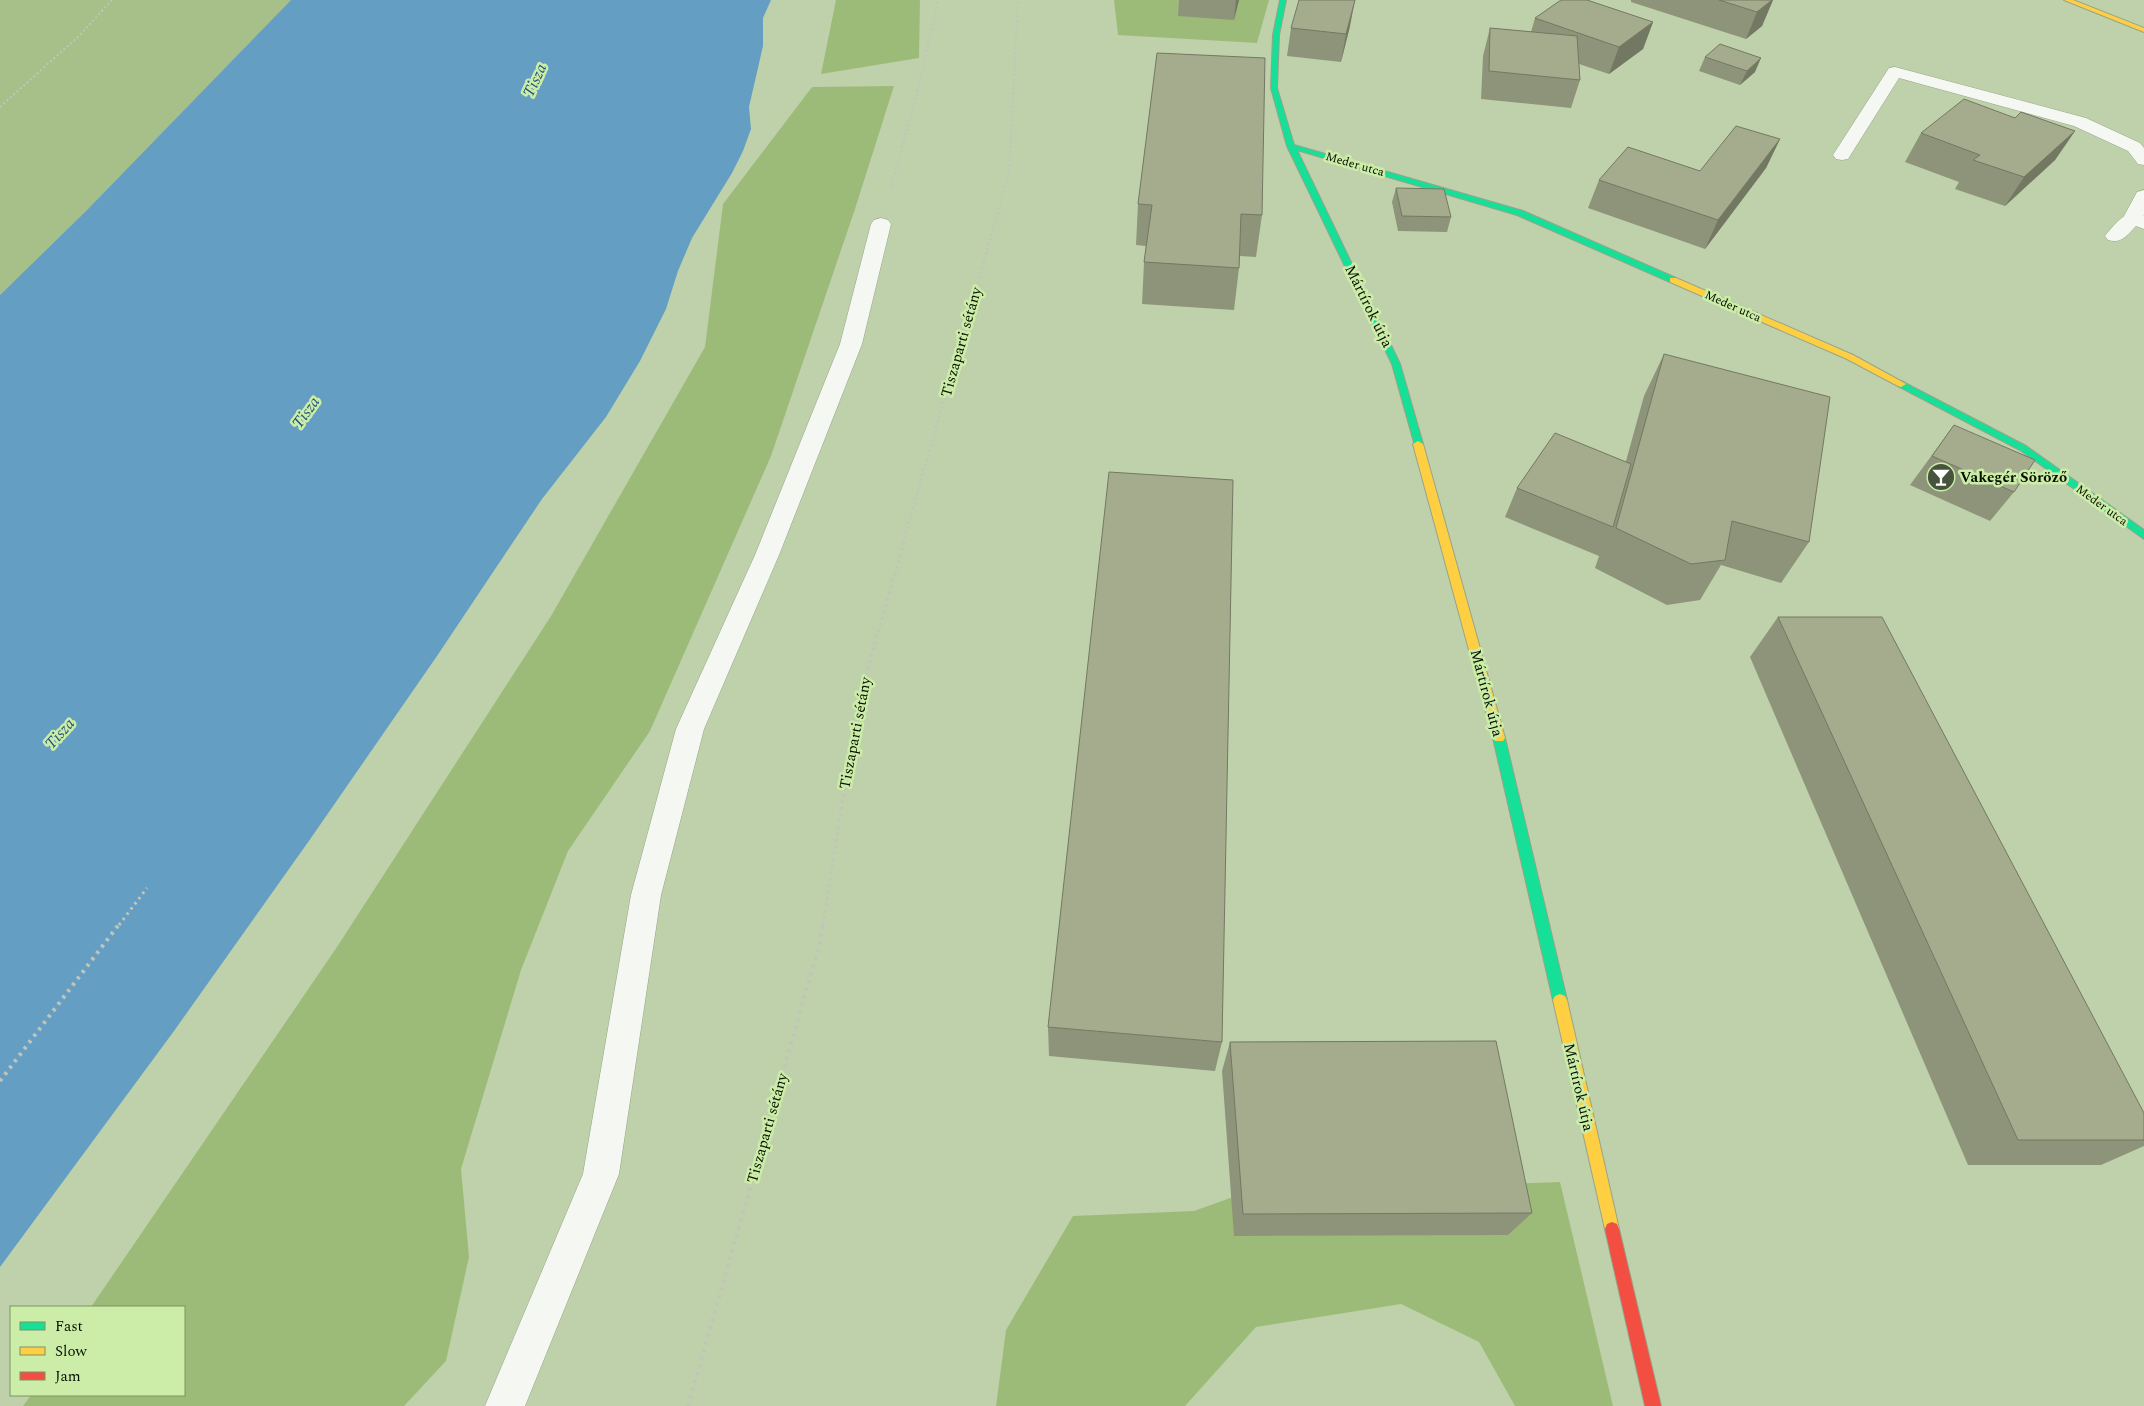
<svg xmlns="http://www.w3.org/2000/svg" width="2144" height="1406" font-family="Spectral,serif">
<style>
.green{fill:#a7c089}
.forest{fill:#9dbb78}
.water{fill:#649fc3}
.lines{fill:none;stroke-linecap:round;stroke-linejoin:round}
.lane-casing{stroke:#97a487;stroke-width:1}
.street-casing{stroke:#97a487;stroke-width:1}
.fast-casing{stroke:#97a487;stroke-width:2}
.slow-casing{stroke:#97a487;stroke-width:2}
.jam-casing{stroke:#97a487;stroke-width:2}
.path-far3{stroke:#c0c5bb;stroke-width:2;stroke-dasharray:2 2.5;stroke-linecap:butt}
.path-far2{stroke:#c0c5bb;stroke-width:2.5;stroke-dasharray:2 3;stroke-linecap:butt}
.path-far1{stroke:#c0c5bb;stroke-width:3;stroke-dasharray:2.5 4;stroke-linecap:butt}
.path{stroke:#c0c5bb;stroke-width:4;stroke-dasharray:3 5;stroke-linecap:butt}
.lane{fill:#f5f8f2;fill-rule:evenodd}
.street{fill:#f5f8f2;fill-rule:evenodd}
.fast{fill:#16e098;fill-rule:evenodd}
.slow{fill:#ffcf43;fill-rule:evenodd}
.jam{fill:#f24e42;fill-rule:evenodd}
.wall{fill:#8d9479}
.shaded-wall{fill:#737863}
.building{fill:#a4ac8d;stroke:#737863}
.labels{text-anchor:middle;stroke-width:5;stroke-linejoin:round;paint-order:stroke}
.far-street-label{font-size:12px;fill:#060f00;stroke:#cceda8}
.street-label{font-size:15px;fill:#060f00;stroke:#cceda8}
.poi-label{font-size:15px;font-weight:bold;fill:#060f00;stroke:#cceda8;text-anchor:start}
.water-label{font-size:16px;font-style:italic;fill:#1c517f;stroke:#cceda8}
</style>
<rect width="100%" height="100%" fill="#bfd1ab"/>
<path class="green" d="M0,0H291L86,211L0,295Z"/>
<path class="forest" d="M836,0H920L919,58L821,74Z
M1114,0H1269L1257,43L1118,35Z
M894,86L855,209L771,456L650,731L568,851L521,970L461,1169L469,1257L446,1361L404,1406H23L31,1395H184V1307H91L337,947L551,616L705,347L723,204L812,87Z
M1560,1182L1613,1406H1515L1479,1342L1401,1304L1256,1327L1185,1406H996L1006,1330L1073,1216L1194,1211L1247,1192Z"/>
<path class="water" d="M291,0H771L763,18V46L749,107L751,129L743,151L732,173L692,238L678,271L666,309L640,361L606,417L542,499L437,656L311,838L174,1031L0,1267V295L86,211Z"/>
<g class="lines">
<defs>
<path id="lane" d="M1895,67L2086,118L2140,143L2144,148V165L2138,164L2128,151L2074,126L1899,78L1848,159L1842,160L1836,159L1833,155L1889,68Z
M2144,190V215L2140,222L2133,224L2126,222L2123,218L2137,192Z
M881,218L888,220L891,224L862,344L779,555L704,729L661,895L619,1174L525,1406H485L583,1174L631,895L676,729L755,555L840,344L871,224L874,220Z"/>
<path id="street" d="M2133,212L2144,216V229L2136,226C2127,235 2122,244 2108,240L2105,236C2112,227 2122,215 2133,212Z"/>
<path id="fast" d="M1280,0H1286L1279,35L1277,88L1294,145L1523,211L1676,278V282H1670L1517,215L1297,150L1400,364L1423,444L1421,446H1415L1392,364L1287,146L1271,88L1273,35Z
M1901,381L2026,446L2144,530V539L2020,450L1898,386V382Z
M1499,733L1503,735L1505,738L1567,1000L1565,1004L1560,1006L1555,1004L1553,1000L1493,738L1495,735Z"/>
<path id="slow" d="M2064,0H2073L2144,28V32Z
M1670,278H1676L1853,355L1906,384L1901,387L1898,386L1847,359L1670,282Z
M1418,441L1423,444L1505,738L1503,741H1495L1493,738L1413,444Z
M1560,994L1565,996L1567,1000L1619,1229L1617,1234L1612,1236L1607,1234L1605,1229L1553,1000L1555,996Z"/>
<path id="jam" d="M1612,1222L1617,1224L1619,1229L1661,1406H1645L1605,1229L1607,1224Z"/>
</defs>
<use href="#lane" class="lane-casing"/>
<use href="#street" class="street-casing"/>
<use href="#fast" class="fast-casing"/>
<use href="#slow" class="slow-casing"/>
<use href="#jam" class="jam-casing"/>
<path class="path-far3" d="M0,107L80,35L112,0
M891,187L917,93L938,0
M990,240L1009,173L1018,0"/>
<path class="path-far2" d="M903,543L990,239"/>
<path class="path-far1" d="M119,925L147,888
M823,925L858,702L904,542"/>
<path class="path" d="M0,1081L120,923
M688,1406L820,942L823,923"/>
<use href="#lane" class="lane"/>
<use href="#street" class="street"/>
<use href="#fast" class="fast"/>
<use href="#slow" class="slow"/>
<use href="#jam" class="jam"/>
</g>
<path class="wall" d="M1179,0H1239L1234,20L1178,16Z
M1631,0H1773L1762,26L1746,39L1631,2Z
M1535,18L1653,22L1643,49L1609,74L1579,64L1580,80L1571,108L1481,99L1483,56L1490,28L1531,32Z
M1350,26L1341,62L1287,56L1291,28Z
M1705,57L1755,72L1740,85L1699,71Z
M2015,118L2075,131L2055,160L2005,206L1955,189L1959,182L1905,162L1921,133Z
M1780,139L1766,168L1705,249L1588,208L1599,180L1700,171Z
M1396,188L1451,217L1447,232L1398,231L1392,202Z
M1138,204L1262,215L1256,257L1240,256L1239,268L1234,310L1142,304L1144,262L1146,246L1136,245Z
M1664,354L1809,542L1781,583L1721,565L1700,600L1667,605L1595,568L1599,556L1505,517L1517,488L1626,461L1644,396Z
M1954,425L2014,492L1990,521L1910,485Z
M1778,617L2144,1113V1146L2101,1165H1968L1750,657Z
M1048,1027L1222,1042L1215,1071L1049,1056Z
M1230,1042L1532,1213L1508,1235L1234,1236L1222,1071Z"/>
<path class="shaded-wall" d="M1236,0H1239L1234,20Z
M1355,0L1350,26L1341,62L1346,34Z
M1772,0H1773L1762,26L1746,39L1757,12Z
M1653,22L1643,49L1609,74L1619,47Z
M1761,58L1755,72L1740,85L1747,71Z
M2075,131L2055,160L2005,206L2024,177Z
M1780,139L1766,168L1705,249L1718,220Z"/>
<path class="building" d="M1299,0H1355L1346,34L1291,28Z
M1561,0H1587L1653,22L1619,47L1535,18Z
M1719,0H1772L1757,12Z
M1490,28L1577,36L1580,80L1489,71Z
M1720,44L1761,58L1747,71L1705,57Z
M1157,53L1265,58L1262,215L1241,214L1239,268L1144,262L1152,205L1138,204Z
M1964,99L2015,118L2021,112L2075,131L2024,177L1973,160L1980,155L1921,133Z
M1736,126L1780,139L1718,220L1599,180L1628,147L1700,171Z
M1396,188L1444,189L1451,217L1402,216Z
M1664,354L1830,397L1809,542L1732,521L1725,560L1691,564L1616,528Z
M1954,425L2035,460L2014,492L1932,456Z
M1555,433L1631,464L1613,527L1517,488Z
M1109,472L1233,480L1222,1042L1048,1027Z
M1778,617H1882L2144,1113V1140H2018Z
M1496,1041L1532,1213L1243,1214L1230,1042Z"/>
<defs>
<symbol id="bar-disc" viewBox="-11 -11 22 22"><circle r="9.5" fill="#47533c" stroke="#cceda8"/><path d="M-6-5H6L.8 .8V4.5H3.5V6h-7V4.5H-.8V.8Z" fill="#fff"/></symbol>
</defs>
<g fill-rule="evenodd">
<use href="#bar-disc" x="1925" y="461" width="32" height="32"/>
</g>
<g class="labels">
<g class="far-street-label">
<text transform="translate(1355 164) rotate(16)" y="4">Meder utca</text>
<text transform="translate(1733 306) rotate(24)" y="4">Meder utca</text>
<text transform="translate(2102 505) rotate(36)" y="4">Meder utca</text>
</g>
<g class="street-label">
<text transform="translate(1369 306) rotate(64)" y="5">Mártírok útja</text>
<text transform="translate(961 342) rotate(-74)" y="5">Tiszaparti sétány</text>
<text transform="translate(1487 693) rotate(75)" y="5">Mártírok útja</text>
<text transform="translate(855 733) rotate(-79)" y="5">Tiszaparti sétány</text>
<text transform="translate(1579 1087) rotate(77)" y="5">Mártírok útja</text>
<text transform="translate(767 1128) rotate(-74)" y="5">Tiszaparti sétány</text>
</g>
<g class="poi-label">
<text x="1960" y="482">Vakegér Söröző</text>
</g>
<g class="water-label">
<text transform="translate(534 80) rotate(-65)" y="6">Tisza</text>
<text transform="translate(305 412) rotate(-54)" y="6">Tisza</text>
<text transform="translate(59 733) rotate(-48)" y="6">Tisza</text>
</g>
</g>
<rect x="10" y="1306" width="175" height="90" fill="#cceda8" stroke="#7d9465"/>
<rect x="20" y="1322" width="25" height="8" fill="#16e098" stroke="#7d9465"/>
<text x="55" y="1331" font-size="15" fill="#060f00">Fast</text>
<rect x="20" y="1347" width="25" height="8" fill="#ffcf43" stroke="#7d9465"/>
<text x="55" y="1356" font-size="15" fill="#060f00">Slow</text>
<rect x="20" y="1372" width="25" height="8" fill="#f24e42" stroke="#7d9465"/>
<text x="55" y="1381" font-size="15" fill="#060f00">Jam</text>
</svg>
